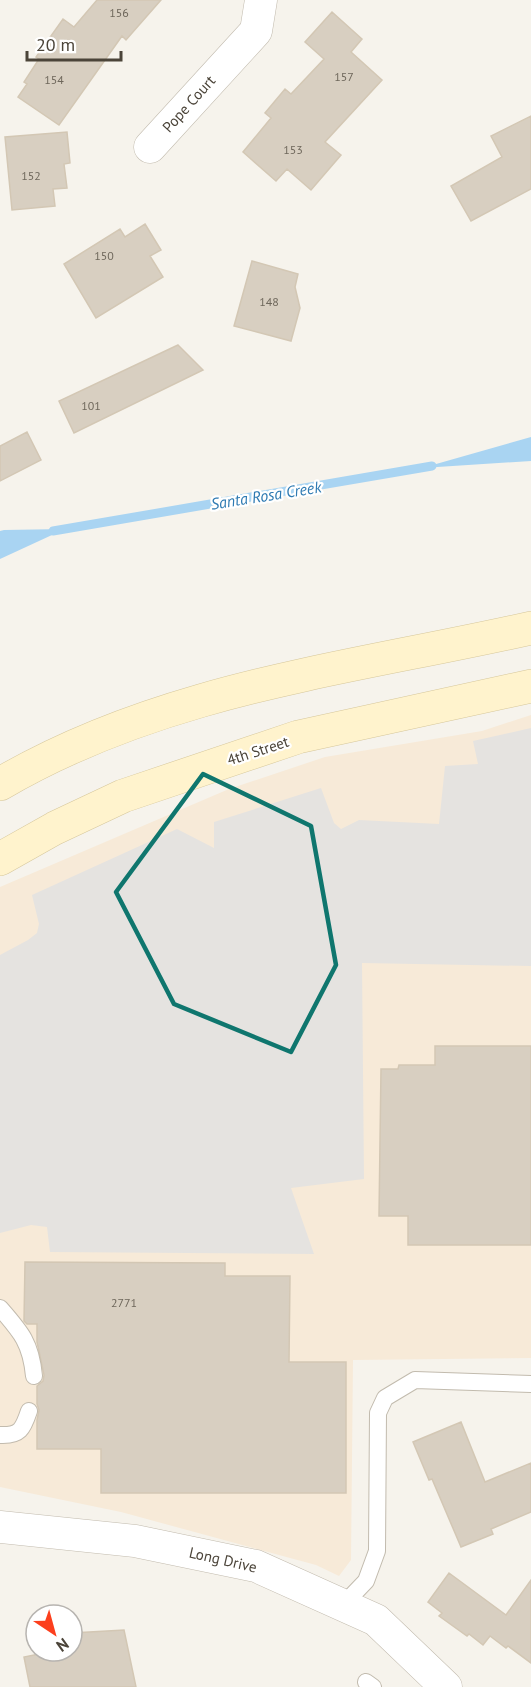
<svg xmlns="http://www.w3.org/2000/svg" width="531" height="1687" font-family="'PT Sans',sans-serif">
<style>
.commercial{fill:#f7ead8}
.parking{fill:#e5e3e0}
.water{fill:#a9d4f2}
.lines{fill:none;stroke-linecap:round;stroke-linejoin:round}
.stream{stroke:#a9d4f2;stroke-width:9}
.building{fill:#d8cfc1;stroke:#d3c7b4;stroke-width:1.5}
.lane-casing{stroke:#c2bbae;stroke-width:18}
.street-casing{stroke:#c2bbae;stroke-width:33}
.secondary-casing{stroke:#d6c79b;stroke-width:34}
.lane{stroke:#fff;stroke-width:16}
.street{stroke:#fff;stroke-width:32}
.secondary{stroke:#fff3cd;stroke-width:33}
.marked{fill:none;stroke:#0f766e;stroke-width:4.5;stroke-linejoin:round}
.labels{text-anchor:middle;stroke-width:4.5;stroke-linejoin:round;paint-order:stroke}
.number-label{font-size:12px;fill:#6e675b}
.street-label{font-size:15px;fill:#4b4439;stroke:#fff}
.water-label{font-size:16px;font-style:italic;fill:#2e7ab2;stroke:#fff}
</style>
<rect width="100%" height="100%" fill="#f6f3ec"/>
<path class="commercial" d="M531,715V1358L353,1360L351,1560L339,1576L316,1565L121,1512L0,1487V887L229,789L325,757L482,731Z"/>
<path class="parking" d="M531,728V966L362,963L364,1179L291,1188L314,1254L50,1252L47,1227L31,1225L0,1233V955L28,940L37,933L39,924L32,895L177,829L214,848V822L321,788L334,823L341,829L359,820L439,824L445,766L478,764L473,741Z"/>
<path class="water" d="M531,437V461L422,468Z
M65,529L0,559V531L4,530Z"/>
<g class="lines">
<path class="stream" d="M53,531L432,466"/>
</g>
<path class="building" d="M97,0H161L126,40L122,36L59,125L18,97L27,84L24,82L39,59L36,57L63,19L74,27Z
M332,12L362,39L351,52L382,80L325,142L341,155L311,190L287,169L276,181L243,152L271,118L265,113L285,89L291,94L324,59L305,42Z
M531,116V189L471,221L451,186L502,157L491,136Z
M67,132L70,163L64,164L67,188L53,189L55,206L12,210L5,137Z
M145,224L161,250L150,256L163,277L96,318L64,264L120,229L125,237Z
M252,261L298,274L295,287L300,308L291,341L234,326Z
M178,345L203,370L74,433L59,401Z
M27,432L41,460L0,481V446Z
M435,1046H531V1245H408V1216H379L381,1069H398L399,1065H435Z
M25,1262L225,1263V1276H290L289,1362H346V1493H101V1449H37V1420L39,1410L37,1404V1386L43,1381L44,1375L37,1342V1324H27L24,1321Z
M461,1422L485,1482L531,1463V1512L491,1529L493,1534L461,1547L432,1479L429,1480L413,1442Z
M449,1573L506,1615L531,1580V1663L508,1646L506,1648L490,1636L483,1645L469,1634L467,1636L439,1616L442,1613L428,1602Z
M124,1630L136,1687H30L24,1657L44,1653L43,1651H72V1633Z"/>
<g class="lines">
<defs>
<path id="lane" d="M0,1308C21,1332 31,1343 34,1376
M0,1435C20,1436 23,1429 29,1411
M343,1605L366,1581L377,1551L378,1413L385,1398L415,1380L531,1384
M366,1682L373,1687"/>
<path id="street" d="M150,147L256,31L261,0
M0,1527L135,1541L256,1566L376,1620L446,1687"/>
<path id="secondary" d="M0,784C164,688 349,669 531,628
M0,859L55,828L123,796L298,737L531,686"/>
</defs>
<use href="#lane" class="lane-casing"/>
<use href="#street" class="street-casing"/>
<use href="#secondary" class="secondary-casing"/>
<use href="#lane" class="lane"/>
<use href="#street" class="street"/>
<use href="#secondary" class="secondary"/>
</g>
<path class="marked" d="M203,774L311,826L336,965L291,1052L174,1004L116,892Z"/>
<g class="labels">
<g class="number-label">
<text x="119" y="17">156</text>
<text x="344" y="81">157</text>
<text x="54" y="84">154</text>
<text x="293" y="154">153</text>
<text x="31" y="180">152</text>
<text x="104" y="260">150</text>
<text x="269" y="306">148</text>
<text x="91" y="410">101</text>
<text x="124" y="1307">2771</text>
</g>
<g class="street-label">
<text transform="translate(189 104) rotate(-48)" y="5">Pope Court</text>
<text transform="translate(258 751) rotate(-18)" y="5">4th Street</text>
<text transform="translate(223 1560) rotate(13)" y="5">Long Drive</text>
</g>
<g class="water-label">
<text transform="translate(266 495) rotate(-9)" y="6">Santa Rosa Creek</text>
</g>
</g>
<g transform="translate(54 1633) rotate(144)"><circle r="28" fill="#ffffff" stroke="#b7b4b0" stroke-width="1.5"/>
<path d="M0-4.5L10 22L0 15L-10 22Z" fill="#fc3f1d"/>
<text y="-9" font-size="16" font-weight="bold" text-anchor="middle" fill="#4b4439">N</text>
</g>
<path d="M27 51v9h94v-9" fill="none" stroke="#4b4439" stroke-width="3"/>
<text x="36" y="51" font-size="18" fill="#4b4439" stroke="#ffffff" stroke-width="4.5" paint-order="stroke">20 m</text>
</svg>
